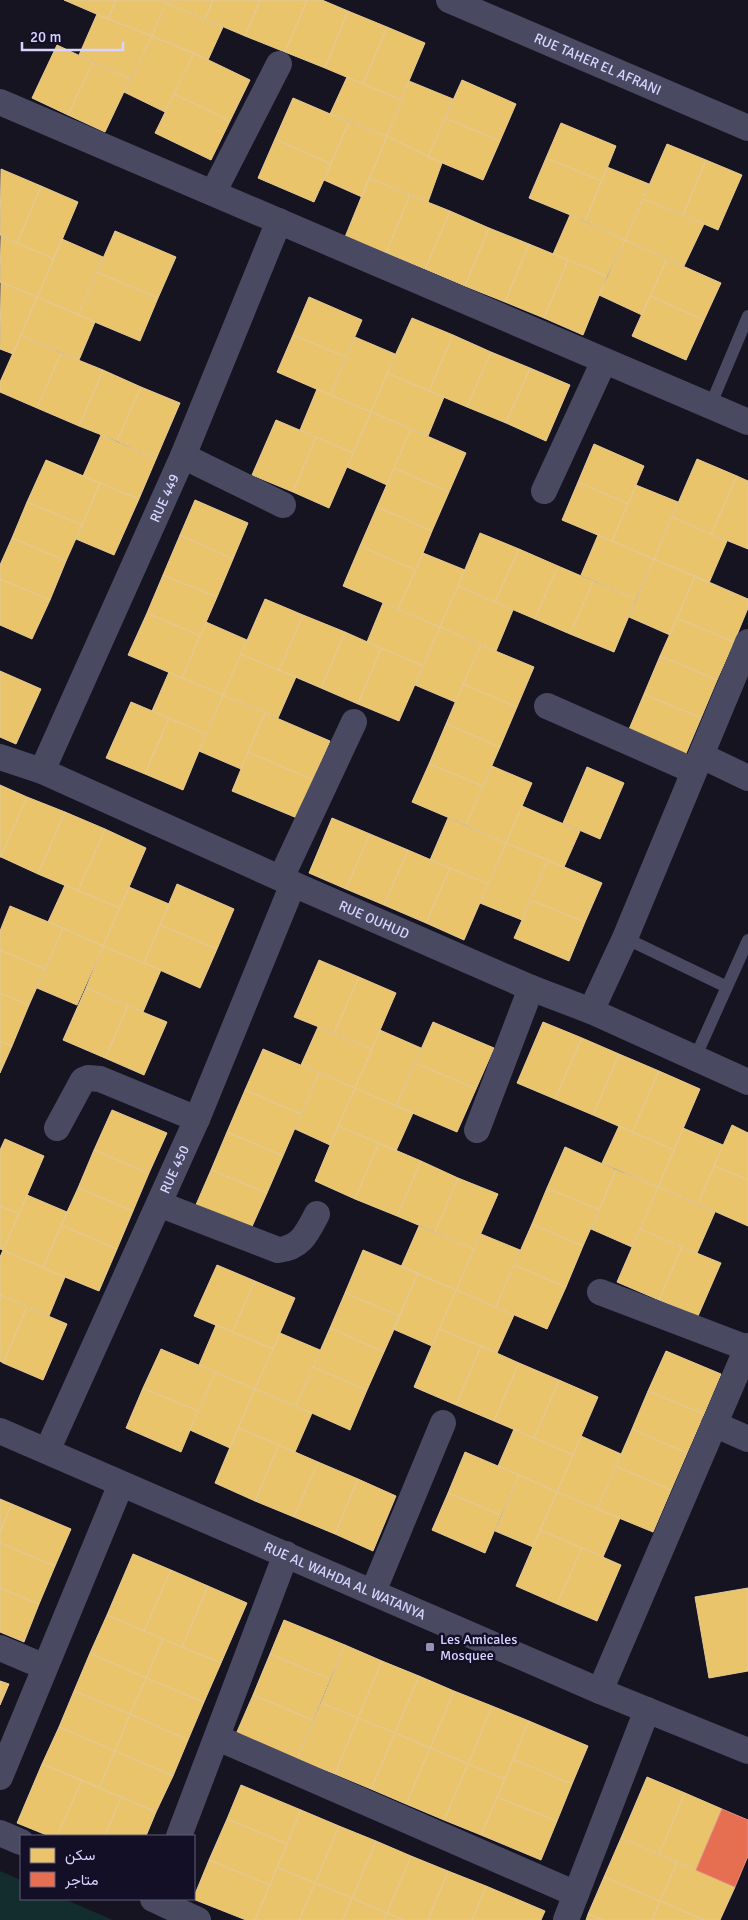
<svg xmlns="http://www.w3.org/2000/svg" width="748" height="1920" font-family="Signika,Vazirmatn,sans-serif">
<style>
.green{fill:#132c2d}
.homes{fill:#e9c46a;stroke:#e4c997}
.shops{fill:#e76f51;stroke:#e38d85}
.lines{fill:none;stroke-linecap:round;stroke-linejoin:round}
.lane{stroke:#4a4962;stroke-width:12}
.street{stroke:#4a4962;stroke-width:26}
.poi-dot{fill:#9591b1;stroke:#130f26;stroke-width:2}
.labels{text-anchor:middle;stroke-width:5;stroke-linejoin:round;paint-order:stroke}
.street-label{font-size:14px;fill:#d9d4ff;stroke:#130f26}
.poi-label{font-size:14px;fill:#d9d4ff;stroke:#130f26;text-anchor:start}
</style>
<rect width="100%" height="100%" fill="#161421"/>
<path class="green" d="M0,1871L21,1880V1899H64L113,1920H0Z"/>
<path class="homes" d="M64,0H116L108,19Z
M116,0H167L152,36L108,19Z
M167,0H213L205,19L166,3Z
M213,0H260L245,36L205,19Z
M260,0H307L285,52L245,36Z
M307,0H322L348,11L325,68L285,52Z
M166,3L223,27L208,60L152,36Z
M348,11L387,27L363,84L325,68Z
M97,14L152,36L130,79L79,55Z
M387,27L425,43L401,100L363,84Z
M152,36L194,53L165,112L124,92Z
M57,45L93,62L68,115L32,98Z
M194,53L250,80L230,121L174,94Z
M93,62L130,79L105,132L68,115Z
M347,77L401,100L387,136L330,114Z
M462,80L516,104L500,141L445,118Z
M409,81L453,99L428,157L387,136Z
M174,94L230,121L211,160L155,133Z
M293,98L349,122L331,164L275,139Z
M445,118L500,141L483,180L428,157Z
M349,122L387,136L362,197L324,180Z
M561,123L616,146L602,181L546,158Z
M387,136L442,163L428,202L369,178Z
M275,139L331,164L314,202L258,178Z
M667,144L706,160L683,215L643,199Z
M546,158L602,181L585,221L529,198Z
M706,160L742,175L718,230L683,215Z
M607,167L649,184L625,240L585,221Z
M1,169L41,186L17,243L0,235Z
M369,178L410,195L386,253L345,237Z
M41,186L78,202L54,259L17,243Z
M410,195L450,211L425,269L386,253Z
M643,199L704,224L684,266L625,240Z
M450,211L489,228L465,286L425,269Z
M570,215L625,240L607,276L553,254Z
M489,228L529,244L505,302L465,286Z
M115,231L176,257L158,298L97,272Z
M1,236L54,259L37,297L0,282Z
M62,239L103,257L78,315L37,297Z
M625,240L667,259L642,315L599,295Z
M529,244L568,260L544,318L505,302Z
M667,259L721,283L704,320L650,296Z
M568,260L607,276L583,335L544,318Z
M97,272L158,298L140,341L78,315Z
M1,282L37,297L13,354L0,349Z
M650,296L704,320L686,360L632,336Z
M37,297L95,322L79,360L21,335Z
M309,297L362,320L346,357L293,335Z
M412,318L453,335L429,391L387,373Z
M21,335L61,353L37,408L0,392V382Z
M293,335L346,357L330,395L277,372Z
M453,335L491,352L467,407L429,391Z
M355,337L395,354L371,412L330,395Z
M491,352L530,368L506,423L467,407Z
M61,353L103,370L79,426L37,408Z
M530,368L570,385L546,441L506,423Z
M103,370L141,387L117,441L79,426Z
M387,373L444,397L428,436L371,412Z
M141,387L180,403L156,459L117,441Z
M317,389L371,412L353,453L300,430Z
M371,412L411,429L387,485L347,467Z
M276,420L316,437L293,492L252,475Z
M411,429L466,453L449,492L394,468Z
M101,435L156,459L139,499L83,476Z
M316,437L353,453L329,508L293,492Z
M594,444L644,466L628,504L578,482Z
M697,459L737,476L711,534L672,517Z
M46,460L100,483L82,525L27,502Z
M394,468L449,492L432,531L377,507Z
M737,476L748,481V549L711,534Z
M578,482L628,504L612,541L562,520Z
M100,483L139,499L114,555L76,539Z
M636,485L678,502L654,559L612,541Z
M195,500L248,523L233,559L180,535Z
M27,502L82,525L66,561L12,538Z
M377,507L432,531L416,570L360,546Z
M672,517L727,541L709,583L654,559Z
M480,533L519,549L495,602L458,586Z
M180,535L233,559L217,597L163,575Z
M598,535L654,559L636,599L581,575Z
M12,538L66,561L50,600L0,579V565Z
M360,546L416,570L398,609L343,586Z
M519,549L558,566L535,619L495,602Z
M423,553L465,570L440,627L398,609Z
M654,559L695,576L670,635L629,617Z
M558,566L593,581L570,634L535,619Z
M163,575L217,597L200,636L147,613Z
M695,576L748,599V608L734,642L677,618Z
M0,579L50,600L32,639L0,625Z
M593,581L636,599L614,652L570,634Z
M458,586L513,610L496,651L440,627Z
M265,599L303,615L279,670L241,654Z
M383,603L440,627L423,666L367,642Z
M147,613L200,636L182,678L128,655Z
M303,615L345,632L321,688L279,670Z
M677,618L734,642L717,680L660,656Z
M206,622L247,640L223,695L182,678Z
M440,627L481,645L455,702L415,685Z
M345,632L381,648L358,704L321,688Z
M481,645L534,667L517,707L463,684Z
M381,648L423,666L399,721L358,704Z
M241,654L296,677L278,718L223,695Z
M660,656L717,680L701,718L644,694Z
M0,671L41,689L16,744L0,737Z
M169,672L223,695L206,734L152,711Z
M463,684L517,707L500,747L446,724Z
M644,694L701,718L684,758L627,734Z
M223,695L265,713L241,769L199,751Z
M131,702L169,718L145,774L106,758Z
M265,713L330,741L313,780L248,752Z
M169,718L206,734L183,790L145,774Z
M446,724L500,747L483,786L429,764Z
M248,752L313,780L297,818L232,791Z
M429,764L483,786L466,825L412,802Z
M492,766L532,783L506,843L466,825Z
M587,767L624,783L600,839L563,823Z
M0,785L27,797L1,857H0Z
M27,797L65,812L38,874L1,857Z
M522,806L580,831L564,867L506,843Z
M65,812L105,829L78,891L38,874Z
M332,818L370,834L346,889L309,873Z
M448,818L506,843L488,884L430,860Z
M105,829L146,848L120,908L78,891Z
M370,834L408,850L384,905L346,889Z
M506,843L548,860L522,920L480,903Z
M408,850L450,868L426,923L384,905Z
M548,860L602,883L585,922L531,900Z
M450,868L488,884L464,940L426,923Z
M177,884L234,909L217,949L160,925Z
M65,885L120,908L103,946L48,922Z
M129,887L169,904L144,963L103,946Z
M531,900L585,922L569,961L514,938Z
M10,906L63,928L45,969L0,950V931Z
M160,925L217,949L200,988L144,963Z
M63,928L103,946L77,1005L37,988Z
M103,946L161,970L143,1012L86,988Z
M0,950L45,969L29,1005L0,993Z
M319,960L359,977L334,1033L294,1017Z
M359,977L396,993L372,1049L334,1033Z
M86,988L128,1006L105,1058L63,1040Z
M0,993L29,1005L12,1046L0,1041Z
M128,1006L167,1022L144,1075L105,1058Z
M433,1022L494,1048L476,1089L415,1063Z
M543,1022L582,1038L555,1099L517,1083Z
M318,1027L372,1049L355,1088L301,1065Z
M380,1030L421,1048L396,1106L355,1088Z
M582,1038L619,1054L593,1115L555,1099Z
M0,1041L12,1046L0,1073Z
M263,1049L319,1073L301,1114L245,1090Z
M619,1054L659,1071L632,1132L593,1115Z
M415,1063L476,1089L457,1132L396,1106Z
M659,1071L700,1089L674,1150L632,1132Z
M319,1073L355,1088L330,1145L295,1129Z
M355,1088L413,1113L396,1151L338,1126Z
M245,1090L301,1114L283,1156L227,1132Z
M112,1110L167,1133L149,1173L94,1150Z
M732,1125L748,1133V1180L714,1166Z
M338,1126L379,1143L355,1199L315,1181Z
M619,1126L674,1150L658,1187L602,1163Z
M683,1128L723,1145L698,1204L658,1187Z
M227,1132L283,1156L267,1193L211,1170Z
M5,1139L44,1156L19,1214L0,1206V1150Z
M379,1143L421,1161L397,1216L355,1199Z
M565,1147L616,1170L599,1210L547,1188Z
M94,1150L149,1173L133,1211L78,1188Z
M421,1161L458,1178L435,1232L397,1216Z
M714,1166L748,1180V1226L698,1204Z
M211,1170L267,1193L250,1231L195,1207Z
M616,1170L658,1187L632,1247L591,1229Z
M458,1178L498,1194L474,1249L435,1232Z
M658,1187L715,1212L697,1253L640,1229Z
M78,1188L133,1211L117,1249L61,1225Z
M547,1188L599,1210L583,1246L532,1224Z
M27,1195L67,1212L43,1268L3,1250Z
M0,1206L19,1214L3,1250L0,1249Z
M532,1224L583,1246L566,1287L514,1265Z
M61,1225L117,1249L99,1291L43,1268Z
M419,1226L474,1249L456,1290L401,1267Z
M640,1229L682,1247L659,1300L617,1282Z
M481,1234L520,1250L496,1307L456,1290Z
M682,1247L721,1263L698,1316L659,1300Z
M3,1250L65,1277L49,1316L0,1295V1257Z
M363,1250L418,1273L400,1316L345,1293Z
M217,1265L255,1281L232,1332L194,1316Z
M514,1265L566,1287L547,1329L496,1307Z
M418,1273L456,1290L432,1346L393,1329Z
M255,1281L295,1298L273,1349L232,1332Z
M456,1290L514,1315L497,1353L439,1329Z
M345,1293L400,1316L384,1352L330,1328Z
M0,1295L27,1307L3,1363L0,1361Z
M27,1307L67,1324L43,1380L3,1363Z
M216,1325L273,1349L255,1389L199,1365Z
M330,1328L384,1352L367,1390L313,1367Z
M439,1329L481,1346L456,1405L414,1387Z
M280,1333L320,1350L296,1406L255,1389Z
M481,1346L519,1363L494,1421L456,1405Z
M161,1349L215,1372L198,1411L143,1388Z
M666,1351L721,1374L704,1414L648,1391Z
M519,1363L559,1380L534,1438L494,1421Z
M313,1367L367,1390L350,1430L296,1406Z
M215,1372L255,1389L230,1448L190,1430Z
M559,1380L598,1397L573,1455L534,1438Z
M143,1388L198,1411L181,1452L126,1428Z
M255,1389L312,1413L295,1452L238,1428Z
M648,1391L704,1414L687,1453L632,1429Z
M238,1428L279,1445L255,1501L215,1483Z
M514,1429L573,1455L557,1492L498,1466Z
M632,1429L687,1453L671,1490L616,1466Z
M581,1436L621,1454L597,1509L557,1492Z
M279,1445L318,1462L294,1517L255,1501Z
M465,1452L519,1475L501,1515L448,1493Z
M318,1462L358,1479L335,1534L294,1517Z
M616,1466L671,1490L653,1532L597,1509Z
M519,1475L557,1492L533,1547L495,1531Z
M358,1479L396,1496L373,1551L335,1534Z
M557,1492L620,1518L603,1557L540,1530Z
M448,1493L501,1515L485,1553L432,1530Z
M0,1499L12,1504L0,1532Z
M12,1504L71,1529L55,1566L0,1543V1532Z
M540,1530L582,1548L557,1604L516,1586Z
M0,1543L55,1566L39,1604L0,1588Z
M582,1548L621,1565L597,1621L557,1604Z
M133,1554L171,1570L144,1631L107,1615Z
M171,1570L208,1586L182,1647L144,1631Z
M208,1586L247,1603L221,1663L182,1647Z
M0,1588L39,1604L24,1642L0,1632Z
M748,1588V1671L709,1678L695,1597Z
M107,1615L163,1639L146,1678L90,1653Z
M284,1620L345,1645L330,1679L270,1654Z
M163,1639L221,1663L204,1702L146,1678Z
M345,1645L382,1661L358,1718L321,1703Z
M90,1653L146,1678L130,1714L74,1691Z
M270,1654L330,1679L313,1720L253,1695Z
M382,1661L419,1676L395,1733L358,1718Z
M419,1676L454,1691L430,1748L395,1733Z
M146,1678L204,1702L188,1740L130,1714Z
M0,1681L9,1684L0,1705Z
M74,1691L130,1714L115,1751L59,1727Z
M454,1691L492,1706L468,1764L430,1748Z
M253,1695L313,1720L297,1759L236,1734Z
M321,1703L358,1718L335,1774L297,1759Z
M492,1706L529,1721L505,1779L468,1764Z
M130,1714L188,1740L173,1776L115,1751Z
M358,1718L395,1733L371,1789L335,1774Z
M529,1721L588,1746L572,1784L513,1759Z
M59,1727L115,1751L99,1788L42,1764Z
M395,1733L430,1748L406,1804L371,1789Z
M430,1748L468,1764L444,1820L406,1804Z
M115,1751L173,1776L156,1812L99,1788Z
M513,1759L572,1784L557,1821L497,1797Z
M42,1764L82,1780L57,1836H49L17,1823Z
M468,1764L505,1779L481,1835L444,1820Z
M647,1777L685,1793L659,1854L621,1838Z
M82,1780L121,1797L105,1836H57Z
M241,1785L301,1810L287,1844L227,1819Z
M685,1793L722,1809L696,1870L659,1854Z
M121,1797L156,1812L146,1836H105Z
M497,1797L557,1821L541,1860L481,1835Z
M301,1810L339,1826L315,1883L277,1867Z
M227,1819L287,1844L270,1885L209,1860Z
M339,1826L376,1841L352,1898L315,1883Z
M621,1838L677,1862L660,1901L604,1877Z
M376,1841L411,1856L387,1913L352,1898Z
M411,1856L448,1871L428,1920H404L387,1913Z
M209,1860L270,1885L255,1920H246L193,1899Z
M677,1862L735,1887L720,1920H705L660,1901Z
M277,1867L315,1883L299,1920H255Z
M448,1871L486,1886L472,1920H428Z
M604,1877L660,1901L652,1920H603L588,1914Z
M315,1883L352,1898L343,1920H299Z
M486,1886L545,1911L541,1920H472Z
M352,1898L387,1913L384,1920H343Z
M660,1901L705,1920H652Z
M387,1913L404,1920H384Z
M588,1914L603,1920H586Z"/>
<path class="shops" d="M722,1809L748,1820V1856L735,1887L696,1870Z"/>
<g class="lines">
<path class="lane" d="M711,404L748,316
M625,938L727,987
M695,1058L748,940"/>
<g class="street">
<path id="s1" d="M449,0L748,128"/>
<path d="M0,102L748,422"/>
<path d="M213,193L279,64"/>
<path d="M183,456L283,505"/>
<path d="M544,491L604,361"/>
<path d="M547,706L694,771"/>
<path d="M702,756L748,778"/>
<path id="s2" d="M0,757L42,771L293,884L531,988L591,1011L748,1082"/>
<path id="s3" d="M42,771L183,456L279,221"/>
<path d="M281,878L354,722"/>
<path d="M591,1011L625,938L748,642"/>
<path d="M57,1128L83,1080L88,1078L100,1079L197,1119"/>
<path d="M477,1130L531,988"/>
<path d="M159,1204L278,1250C301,1248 307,1233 317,1214"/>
<path d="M600,1292L747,1348"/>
<path d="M714,1424L748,1439"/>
<path id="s4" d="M0,1431L600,1691L748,1751"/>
<path id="s5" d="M47,1451L197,1119L293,884"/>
<path d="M373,1592L443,1423"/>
<path d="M0,1648L45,1667"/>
<path d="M600,1691L748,1346"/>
<path d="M218,1738L576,1894"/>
<path d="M0,1777L121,1484"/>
<path d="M0,1833L21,1842"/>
<path d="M179,1836L286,1554"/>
<path d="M153,1899L198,1920"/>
<path d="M566,1920L647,1710"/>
</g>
</g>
<rect class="poi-dot" x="425" y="1642" width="10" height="10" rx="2.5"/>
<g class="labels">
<g class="street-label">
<text dy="5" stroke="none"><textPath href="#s1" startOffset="162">RUE TAHER EL AFRANI</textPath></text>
<text dy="5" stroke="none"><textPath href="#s3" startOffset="299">RUE 449</textPath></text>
<text dy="5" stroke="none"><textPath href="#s2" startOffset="408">RUE OUHUD</textPath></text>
<text dy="5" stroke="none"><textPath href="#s5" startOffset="309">RUE 450</textPath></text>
<text dy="5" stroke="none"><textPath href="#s4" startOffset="376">RUE AL WAHDA AL WATANYA</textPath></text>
</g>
<g class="poi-label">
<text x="440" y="1644">Les Amicales<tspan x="440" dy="16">Mosquee</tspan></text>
</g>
</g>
<rect x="20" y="1835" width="175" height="65" fill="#130f26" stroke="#625e7d"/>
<rect x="30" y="1848" width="25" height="15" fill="#e9c46a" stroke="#625e7d"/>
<text x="65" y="1860" font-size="15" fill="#d9d4ff">سكن</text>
<rect x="30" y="1872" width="25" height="15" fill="#e76f51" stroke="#625e7d"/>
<text x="65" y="1885" font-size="15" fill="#d9d4ff">متاجر</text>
<path d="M22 42v8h101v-8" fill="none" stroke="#d9d4ff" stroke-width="2.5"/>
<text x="30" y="42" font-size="15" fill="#d9d4ff" stroke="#130f26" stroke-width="4" paint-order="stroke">20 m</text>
</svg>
